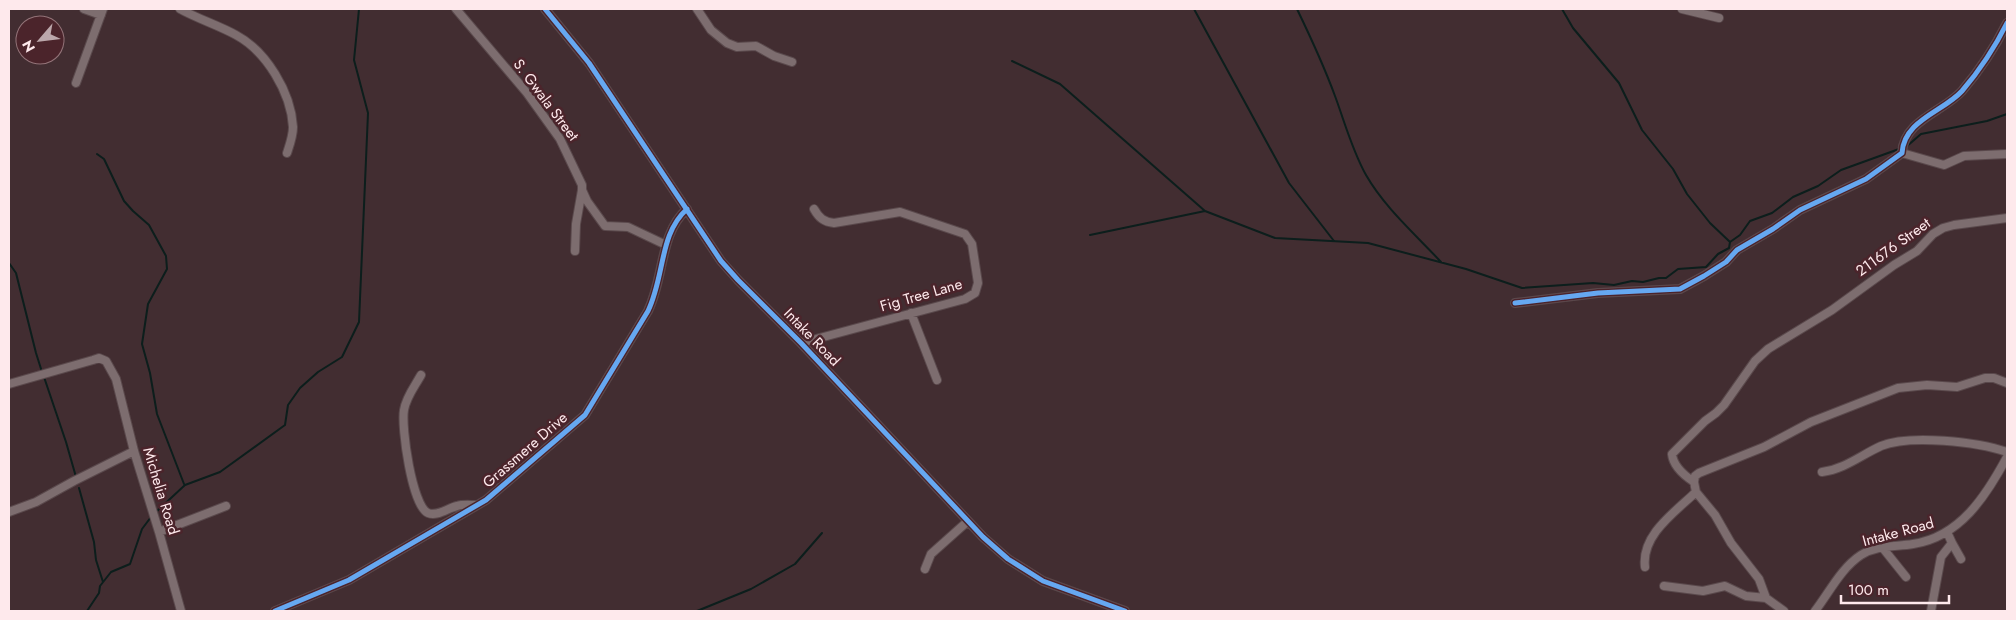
<svg xmlns="http://www.w3.org/2000/svg" width="2016" height="620" font-family="Jost,sans-serif">
<style>
.lines{fill:none;stroke-linecap:round;stroke-linejoin:round}
.stream{stroke:#0c1e1c;stroke-width:2}
.minor-casing{stroke:#5a494c;stroke-width:10}
.minor{stroke:#7d6d6f;stroke-width:8}
.cycleway-casing{stroke:#4b242b;stroke-width:8}
.cycleway{stroke:#66a8f1;stroke-width:5}
.labels{text-anchor:middle;stroke-width:5;stroke-linejoin:round;paint-order:stroke}
.street-label{font-size:15px;fill:#fee9ec;stroke:#4b242b}
</style>
<rect width="100%" height="100%" fill="#422d31"/>
<g class="lines">
<path class="stream" d="M1194,9L1289,183L1334,241
M1297,9C1311,38 1324,66 1335,96C1345,123 1352,150 1366,175C1385,208 1415,234 1441,262
M1562,9L1573,28L1619,83L1642,130L1673,169L1687,194L1710,223L1730,242
M1012,61L1060,84L1205,211L1275,238L1368,243L1466,269L1522,288L1593,283L1614,285L1632,281L1643,282L1659,278H1666L1678,269L1706,267L1718,254L1729,248L1730,242L1740,235L1750,221L1772,213L1793,197L1818,186L1841,170L1899,149
M1906,147L1921,134L1987,121L2007,114
M97,154L104,159L124,201L133,211L149,225L166,256L167,269L148,304L142,344L150,373L157,414L184,484
M1090,235L1205,211
M9,263L16,273L36,353L42,372
M44,377L66,442L76,477
M79,488L94,542L96,560L103,582
M156,512L185,485L220,472L285,425L288,405L300,388L318,372L342,357L359,322L368,113L354,60L359,9
M87,611L99,593L100,586L111,572L130,564L142,529L151,517
M697,611L751,589L795,564L822,533"/>
<defs>
<path id="minor" d="M84,9L101,15
M180,9C198,19 218,25 236,35C266,51 291,92 293,127C293,136 290,144 287,153
M456,9L527,93L560,139L582,185V190L576,224L575,251
M545,9L589,63L721,261L738,280L801,343L983,537L1008,559L1043,581L1125,611
M697,9L711,30L727,43L737,47L756,46L774,56L792,62
M1682,9L1719,18
M76,83L103,9
M1902,153L1944,165L1964,156L2007,154
M582,190L587,201L605,226L628,227L666,245
M1515,303L1598,293L1680,289L1704,276L1726,262L1737,250L1773,229L1800,210L1866,179L1902,153C1904,120 1943,112 1962,91C1980,70 1995,47 2007,23
M911,313L937,380
M801,343L965,299L975,293L978,283L972,244L965,234L900,212L834,223C824,222 819,218 814,209
M421,375C415,386 406,397 404,410C401,427 412,506 428,513C437,517 448,508 457,506C463,504 470,505 476,505
M9,384L93,360L99,358L106,361L116,379L134,451L159,532L181,611
M1822,472C1845,469 1861,455 1881,446C1910,434 1978,442 2007,452
M1694,482L1695,476L1699,473L1764,447L1811,422L1898,388L1927,385L1957,387L1985,378H1994L2007,383
M9,512L36,502L74,481L134,451
M159,532L226,506
M1952,543L1961,559
M1882,547L1906,577
M1645,567C1641,535 1675,512 1696,492
M925,569L931,554L968,521
M1664,586L1703,591L1725,586L1746,596L1766,598L1784,611
M1766,598L1759,579L1731,543L1715,515L1696,492L1694,482C1685,476 1673,466 1672,454L1705,421L1716,413L1724,405L1755,361L1768,349L1832,310L1894,265L1917,251L1933,234L1943,228L1954,225L2007,218
M275,611L349,580L486,500L585,415L648,311C665,276 659,234 687,209
M1815,611C1829,593 1841,568 1861,555C1877,545 1895,547 1913,544C1960,537 1986,496 2007,457
M1931,611L1941,557L1952,543L1947,532"/>
</defs>
<use href="#minor" class="minor-casing"/>
<use href="#minor" class="minor"/>
<defs>
<path id="cycleway" d="M545,9L589,63L721,261L738,280L801,343L983,537L1008,559L1043,581L1125,611
M1515,303L1598,293L1680,289L1704,276L1726,262L1737,250L1773,229L1800,210L1866,179L1902,153C1904,120 1943,112 1962,91C1980,70 1995,47 2007,23
M275,611L349,580L486,500L585,415L648,311C665,276 659,234 687,209"/>
</defs>
<use href="#cycleway" class="cycleway-casing"/>
<use href="#cycleway" class="cycleway"/>
</g>
<g class="labels">
<g class="street-label">
<text transform="translate(546 100) rotate(53)" y="5">S. Gwala Street</text>
<text transform="translate(1893 247) rotate(-36)" y="5">211676 Street</text>
<text transform="translate(921 295) rotate(-16)" y="5">Fig Tree Lane</text>
<text transform="translate(812 337) rotate(46)" y="5">Intake Road</text>
<text transform="translate(525 450) rotate(-41)" y="5">Grassmere Drive</text>
<text transform="translate(161 491) rotate(73)" y="5">Michelia Road</text>
<text transform="translate(1898 532) rotate(-15)" y="5">Intake Road</text>
</g>
</g>
<rect width="2016" height="620" fill="none" stroke="#fee9ec" stroke-width="20"/>
<g transform="translate(40 40) rotate(242)"><circle r="24" fill="#4b242b" stroke="#937378"/>
<path d="M0-4L9 19L0 12L-9 19Z" fill="#bca7ab"/>
<text y="-8" font-size="14" font-weight="bold" text-anchor="middle" fill="#fee9ec">N</text>
</g>
<path d="M1841 595v8h108v-8" fill="none" stroke="#fee9ec" stroke-width="2.5"/>
<text x="1848" y="595" font-size="15" fill="#fee9ec" stroke="#4b242b" stroke-width="4" paint-order="stroke">100 m</text>
</svg>
